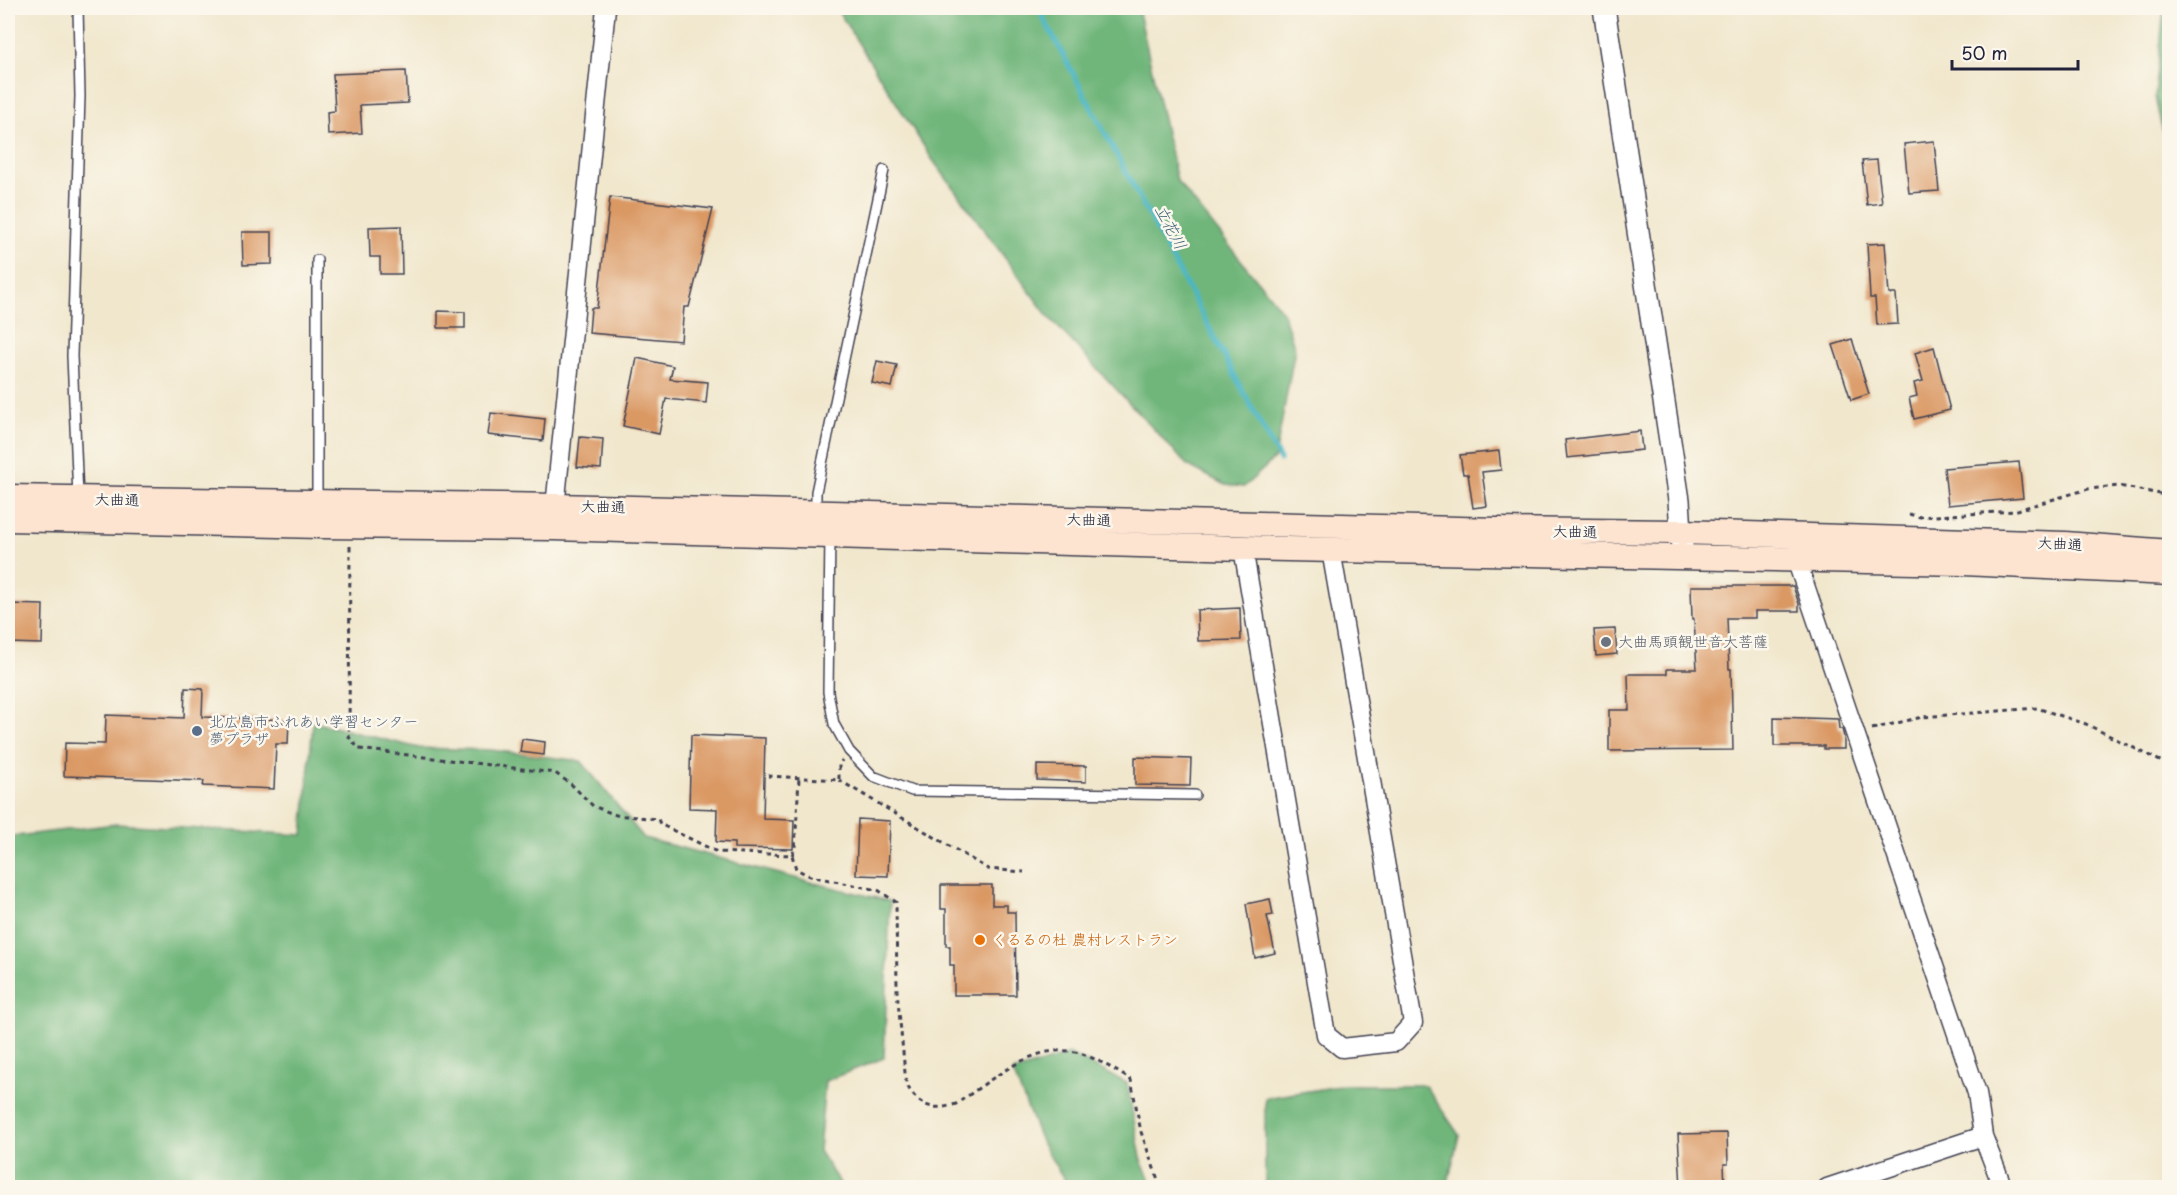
<svg xmlns="http://www.w3.org/2000/svg" width="2177" height="1195" font-family="'Playpen Sans','Klee One',sans-serif">
<style>
.forest{fill:#6fb67a;stroke:#486c5a;stroke-width:1.5}
.lines{fill:none;stroke-linecap:round;stroke-linejoin:round}
.stream{stroke:#49b6c5;stroke-width:5}
.building{fill:#da9863}
.service-casing{stroke:#414051;stroke-width:12}
.minor-casing{stroke:#414051;stroke-width:21}
.tertiary-casing{stroke:#414051;stroke-width:24}
.secondary-casing{stroke:#414051;stroke-width:27}
.path{stroke:#414051;stroke-width:3;stroke-dasharray:4.5 4.5;stroke-linecap:butt}
.service{stroke:#fff;stroke-width:9}
.minor{stroke:#fff;stroke-width:18}
.tertiary{stroke:#fff;stroke-width:21}
.secondary{stroke:#fde4d1;stroke-width:24}
.worship-dot{fill:#6b7280;stroke:#fbf7ec;stroke-width:2}
.service-dot{fill:#5c6f8a;stroke:#fbf7ec;stroke-width:2}
.food-dot{fill:#e8710a;stroke:#fbf7ec;stroke-width:2}
.labels{text-anchor:middle;stroke-width:5;stroke-linejoin:round;paint-order:stroke}
.street-label{font-size:15px;fill:#22223b;stroke:#fbf7ec}
.worship-label{font-size:15px;fill:#5b616d;stroke:#fbf7ec;text-anchor:start}
.service-label{font-size:15px;fill:#4e5e75;stroke:#fbf7ec;text-anchor:start}
.food-label{font-size:15px;fill:#c56008;stroke:#fbf7ec;text-anchor:start}
.water-label{font-size:16px;font-style:italic;fill:#325d72;stroke:#fbf7ec}
</style>
<rect width="100%" height="100%" fill="#fbf7ec"/>
<filter id="ink" filterUnits="userSpaceOnUse"><feTurbulence type="fractalNoise" baseFrequency=".0167" numOctaves="2"/><feDisplacementMap in="SourceGraphic" scale="12" xChannelSelector="R" yChannelSelector="G"/><feConvolveMatrix kernelMatrix="1 2 1 2 8 2 1 2 1" color-interpolation-filters="sRGB"/></filter>
<filter id="wash" filterUnits="userSpaceOnUse"><feTurbulence type="fractalNoise" baseFrequency=".008" numOctaves="4" result="noise"/><feDisplacementMap in="SourceGraphic" scale="24" xChannelSelector="R" yChannelSelector="G"/><feGaussianBlur stdDeviation="1.35" result="paint"/><feColorMatrix in="noise" values="0 0 0 0 0 0 0 0 0 0 0 0 0 0 0 0 0 1.4 0 .05"/><feComposite in="paint" operator="in"/></filter>
<g filter="url(#wash)">
<rect width="100%" height="100%" fill="#f1e7cd"/>
<path class="forest" d="M836,8H1138L1177,181L1283,312L1295,349L1275,458L1244,487L1225,485L1187,465L1047,315L932,159Z
M2164,8H2170L2169,162L2155,97Z
M313,722L419,748L491,750L581,761L644,838L806,881L890,901L884,1058L825,1081L819,1151L842,1187H8V837L116,824L303,835Z
M1070,1054L1127,1083L1142,1163L1154,1187H1069L1042,1144L1013,1072Z
M1346,1085H1425L1459,1135L1447,1187H1265V1098Z"/>
<g class="lines">
<path class="stream" d="M1038,8L1280,460"/>
</g>
<g id="blocks">
<path class="building" d="M406,71L408,103L360,105L362,133L328,135L327,112L335,111L333,74Z
M1934,141L1939,191L1909,193L1904,144Z
M1877,160L1882,203L1867,205L1862,161Z
M610,197L713,209L689,307H684L681,341L589,333L591,308H597Z
M401,226L402,274H380V257H370L369,227Z
M242,232H272V264L243,265Z
M1885,243L1889,294H1896L1898,324L1877,325L1875,298H1870L1867,244Z
M438,311L465,312V328H438Z
M1852,339L1869,394L1851,400L1833,345Z
M1934,347L1950,410L1914,419L1909,398L1917,396L1914,383L1923,381L1915,353Z
M637,358L673,366L670,379L708,382L706,403L666,399L659,434L623,426Z
M877,361L897,365L892,387L872,383Z
M491,413L545,419L543,441L488,435Z
M1640,431L1642,450L1567,458L1565,440Z
M580,437L603,439L601,469L577,467Z
M1499,451L1501,470L1482,472L1487,506L1473,508L1468,474H1463L1460,455Z
M2019,462L2023,498L1948,505L1944,468Z
M1691,586H1793L1799,604V611H1755V618H1727L1729,669H1731L1733,750L1609,751V710H1629L1628,674H1667V669H1697L1694,619H1692Z
M8,604L43,605L42,644L8,643Z
M1240,608L1241,640L1198,641L1197,610Z
M1615,629L1617,654L1596,656L1594,630Z
M185,688L203,689L202,717L289,720L288,744H276L274,789L203,786L204,781L64,776L65,743L105,744L106,715L184,718Z
M1774,717L1838,719L1839,729H1842L1844,737V749H1824V746H1774Z
M691,735L765,738L763,819L794,820L793,849L734,848V843L716,842L717,809L689,808Z
M522,739L545,742L544,755L520,752Z
M1135,757L1191,759L1190,786L1135,785Z
M1037,765L1086,766V782L1037,780Z
M858,819L890,821L888,876L856,875Z
M941,885H992V905H1007V912H1015L1016,995H954V965H950V946H946V909H941Z
M1270,899L1273,915L1267,916L1275,953L1255,958L1246,904Z
M1727,1133L1728,1164H1724L1725,1188H1681L1678,1134Z"/>
</g>
</g>
<g filter="url(#ink)">
<use href="#blocks" fill-opacity="0" stroke="#414051" stroke-width="1.5"/>
<g class="lines">
<defs>
<path id="service" d="M78,8L80,96L72,356L78,497
M317,260V500
M816,511V492L884,170
M830,536L828,692L834,724L849,751L873,776L912,791L1195,795"/>
<path id="minor" d="M554,517L606,8
M1243,548L1326,1035L1342,1048L1396,1042L1413,1023L1331,550
M1796,559L1977,1093L1983,1136L2003,1188
M1827,1188L1983,1136"/>
<path id="tertiary" d="M1604,8L1679,500L1682,548"/>
<path id="secondary" d="M8,497L556,506L1498,530L1681,532L2065,544L2170,552
M8,519L320,526L553,528L1243,548L1964,563L2170,573"/>
</defs>
<use href="#service" class="service-casing"/>
<use href="#minor" class="minor-casing"/>
<use href="#tertiary" class="tertiary-casing"/>
<use href="#secondary" class="secondary-casing"/>
<path class="path" d="M1909,514L1920,517L2014,511L2088,489L2119,486L2170,496
M350,546L349,737L359,749L555,773L571,784L593,806L616,815L658,819L660,824L717,852L792,855L796,869L810,876L878,890L896,902L897,991L906,1083C917,1106 932,1112 956,1104C994,1079 1041,1034 1090,1057C1104,1063 1118,1072 1131,1080L1141,1132L1161,1188
M1872,729L1922,717L2037,708L2086,724L2170,766
M768,776L839,780V765L842,760
M839,780L988,869L1024,872
M792,855L795,849L799,778"/>
<use href="#service" class="service"/>
<use href="#minor" class="minor"/>
<use href="#tertiary" class="tertiary"/>
<use href="#secondary" class="secondary"/>
</g>
</g>
<circle class="worship-dot" cx="1606" cy="642" r="6"/>
<circle class="service-dot" cx="197" cy="731" r="6"/>
<circle class="food-dot" cx="980" cy="940" r="6"/>
<g class="labels">
<g class="street-label">
<text transform="translate(117 500) rotate(1)" y="5">大曲通</text>
<text transform="translate(603 507) rotate(1)" y="5">大曲通</text>
<text transform="translate(1089 520) rotate(2)" y="5">大曲通</text>
<text transform="translate(1575 532) rotate(1)" y="5">大曲通</text>
<text transform="translate(2060 544) rotate(3)" y="5">大曲通</text>
</g>
<g class="worship-label">
<text x="1618" y="647">大曲馬頭観世音大菩薩</text>
</g>
<g class="service-label">
<text x="209" y="727">北広島市ふれあい学習センター<tspan x="209" dy="17">夢プラザ</tspan></text>
</g>
<g class="food-label">
<text x="992" y="945">くるるの杜 農村レストラン</text>
</g>
<g class="water-label">
<text transform="translate(1171 227) rotate(62)" y="6">立花川</text>
</g>
</g>
<rect width="2177" height="1195" fill="none" stroke="#fbf7ec" stroke-width="30"/>
<path d="M1952 60v9h126v-9" fill="none" stroke="#22223b" stroke-width="3"/>
<text x="1961" y="60" font-size="18" fill="#22223b" stroke="#fbf7ec" stroke-width="4.5" paint-order="stroke">50 m</text>
</svg>
